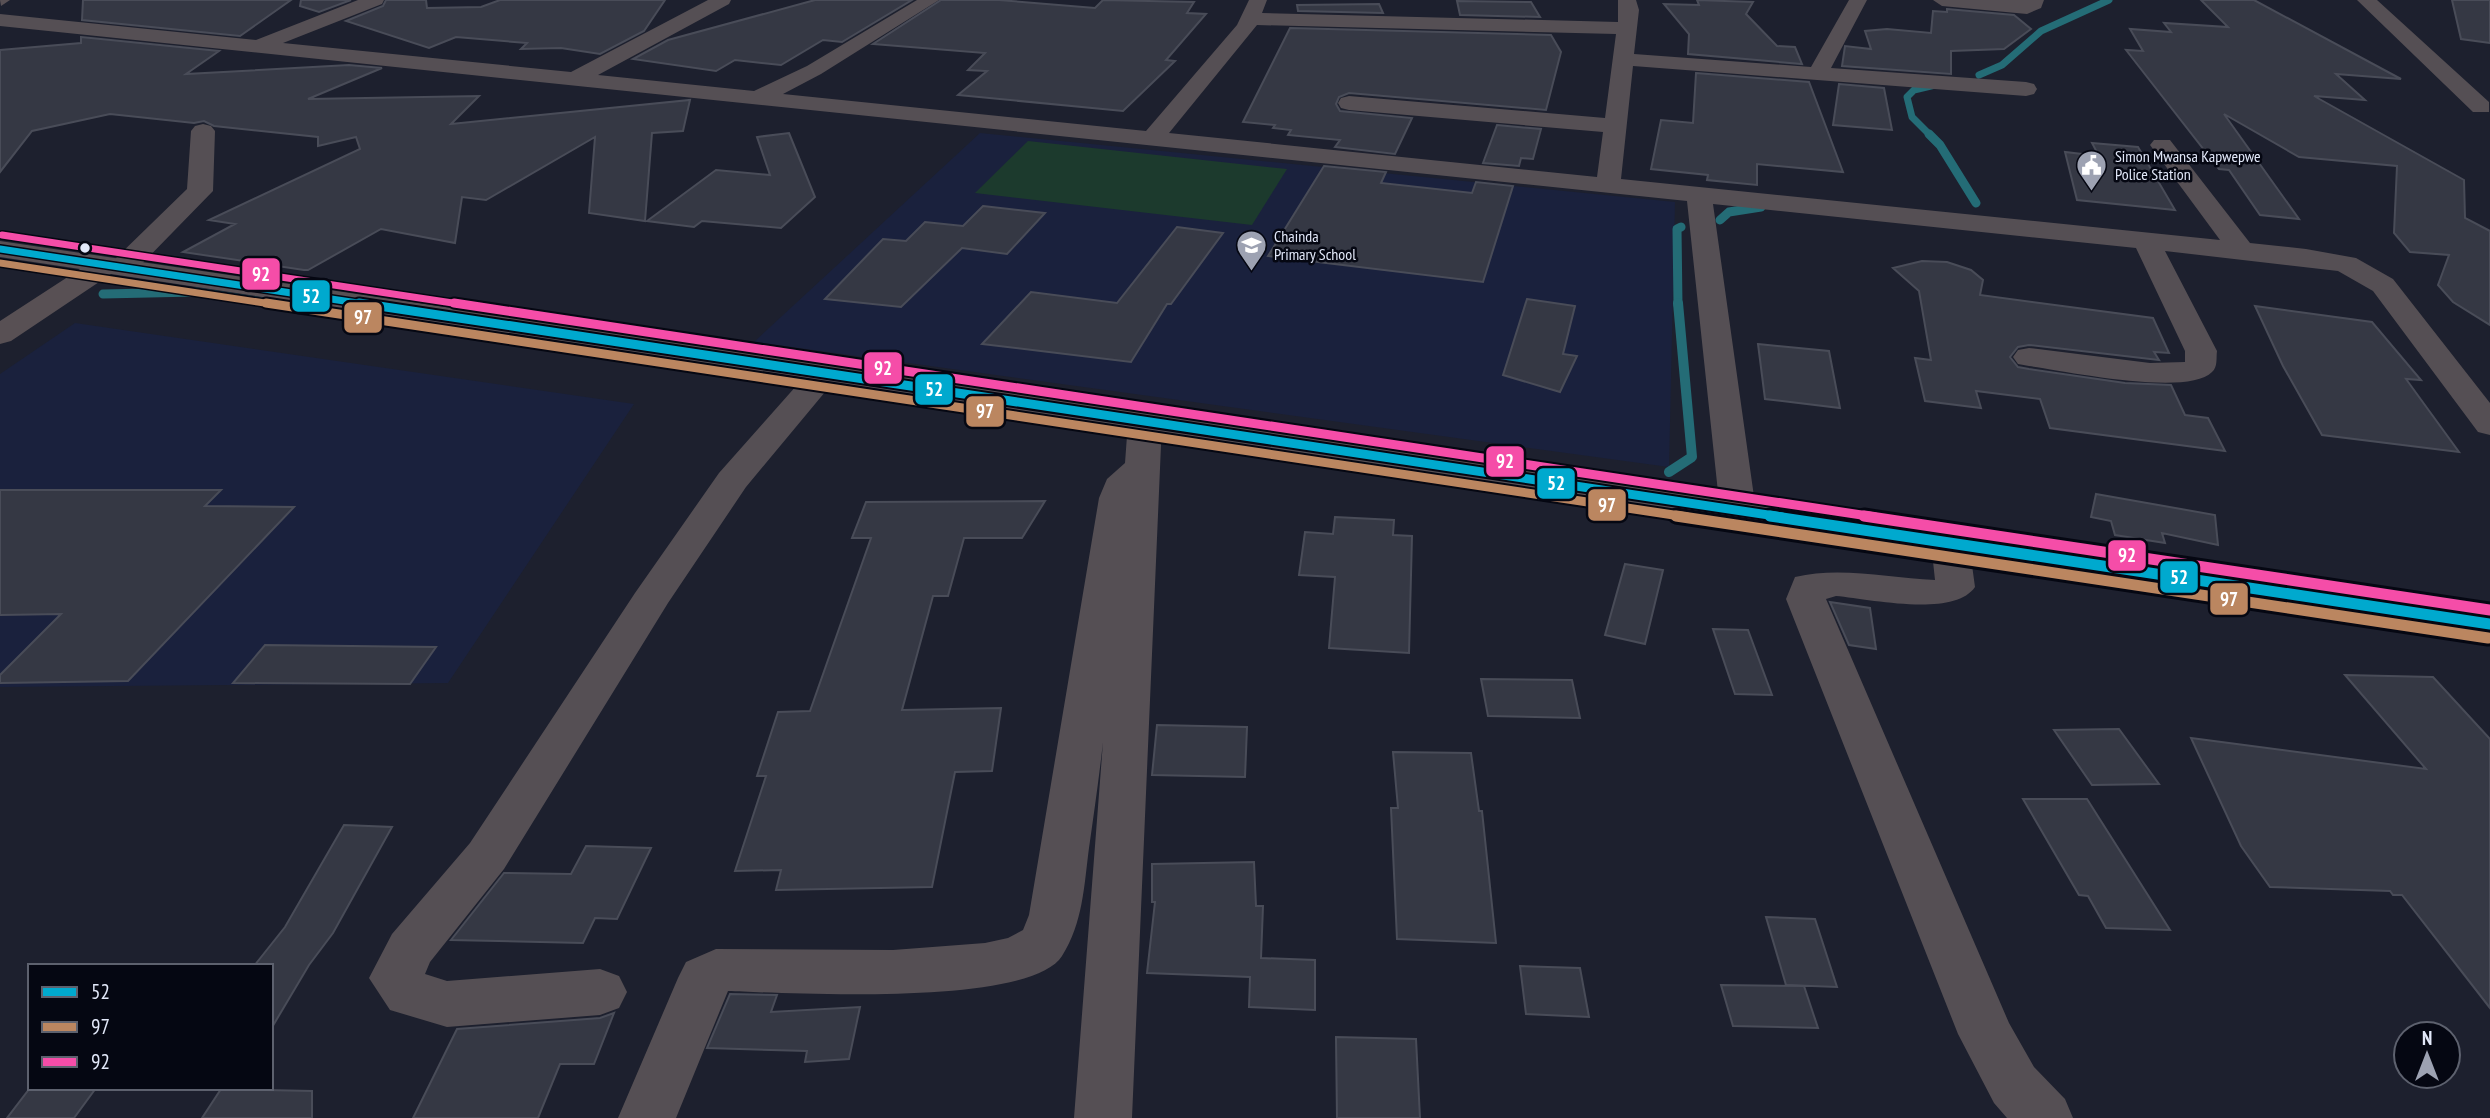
<svg xmlns="http://www.w3.org/2000/svg" width="2490" height="1118" font-family="'PT Sans Narrow',sans-serif">
<style>
.built{fill:#1a213d}
.green{fill:#1c3a2d}
.lines{fill:none;stroke-linecap:round;stroke-linejoin:round}
.stream-far2{stroke:#246c76;stroke-width:7}
.stream-far1{stroke:#246c76;stroke-width:9}
.stream{stroke:#246c76;stroke-width:10}
.building{fill:#353844;stroke:#494c58;stroke-width:2}
.street{fill:#554f54;fill-rule:evenodd}
.secondary{fill:#585054;fill-rule:evenodd}
.bus-1-far2-casing{stroke:#050712;stroke-width:10}
.bus-1-far1-casing{stroke:#050712;stroke-width:13}
.bus-1-casing{stroke:#050712;stroke-width:17}
.bus-2-far2-casing{stroke:#050712;stroke-width:10}
.bus-2-far1-casing{stroke:#050712;stroke-width:13}
.bus-2-casing{stroke:#050712;stroke-width:17}
.bus-3-far2-casing{stroke:#050712;stroke-width:10}
.bus-3-far1-casing{stroke:#050712;stroke-width:13}
.bus-3-casing{stroke:#050712;stroke-width:17}
.bus-1-far2{stroke:#00a9ce;stroke-width:7}
.bus-1-far1{stroke:#00a9ce;stroke-width:9}
.bus-1{stroke:#00a9ce;stroke-width:11}
.bus-2-far2{stroke:#bb8660;stroke-width:7}
.bus-2-far1{stroke:#bb8660;stroke-width:9}
.bus-2{stroke:#bb8660;stroke-width:11}
.bus-3-far2{stroke:#f54da8;stroke-width:7}
.bus-3-far1{stroke:#f54da8;stroke-width:9}
.bus-3{stroke:#f54da8;stroke-width:11}
.bus-dot{fill:#e2e8f9;stroke:#050712;stroke-width:2.5}
.labels{text-anchor:middle;stroke-width:5;stroke-linejoin:round;paint-order:stroke}
.far-poi-label{font-size:16px;fill:#e2e8f9;stroke:#050712;text-anchor:start}
.line-badge{stroke:#050712;stroke-width:2.5}
.badge-label{font-size:19px;text-anchor:middle;font-weight:bold;fill:#fff}
</style>
<rect width="100%" height="100%" fill="#1d202e"/>
<path class="built" d="M980,133L1675,202L1669,467L754,342Z
M75,323L634,404L448,683L0,687V374Z"/>
<path class="green" d="M1028,141L1287,169L1252,225L975,193Z"/>
<g class="lines">
<path class="stream-far2" d="M1979,75L2002,65L2041,31L2109,0
M1931,136L1912,117L1907,97L1914,90L1935,85"/>
<path class="stream-far1" d="M1929,134L1940,145L1976,203
M1720,220L1729,212L1761,207
M103,294L196,292L281,305
M1678,305L1677,229L1681,227"/>
<path class="stream" d="M269,303L788,382
M830,387L1119,432
M1163,438L1593,500
M1669,472L1692,457L1678,303"/>
</g>
<path class="building" d="M83,0H291L240,36L82,20Z
M301,0H351L319,12L300,6Z
M386,0H426L427,8L481,7L500,0H665L644,31L600,54L561,48L521,49L527,43L456,37L429,48L346,21L383,6Z
M815,0H912L842,42L823,40L781,65L735,60L716,71L633,59L668,40Z
M941,0H999L1095,8L1103,0L1194,2L1187,13L1206,14L1166,60L1175,61L1123,111L958,95L987,71L968,70L985,53L873,44Z
M1697,0L1753,2L1746,14L1777,46L1795,47L1802,64L1688,54L1689,34L1664,4L1699,5Z
M2201,0H2254L2401,79L2336,74L2365,100L2314,96L2464,180L2465,218L2490,231V325L2453,302L2438,285L2449,255L2410,252L2394,233L2397,166L2299,157L2224,114L2299,219L2260,215L2229,170L2219,169L2126,50L2143,51L2130,29L2171,32L2164,23L2228,27Z
M2452,0H2490V43L2461,39Z
M1457,1L1531,2L1540,17L1460,15Z
M1379,4L1383,13L1298,11L1297,5Z
M1947,9L2014,15L2031,29L2004,49L1951,51V74L1842,66L1845,46L1871,49L1865,31L1887,29L1931,33L1933,11L1947,12Z
M1290,28L1551,35L1561,52L1546,110L1349,93L1339,97L1336,104L1340,111L1412,118L1395,154L1335,147L1340,140L1288,135L1291,130L1273,128L1275,125L1243,122Z
M81,37L219,51L186,74L349,65L382,68L308,99L479,96L451,124L690,100L683,131L652,133L645,221L589,213L595,137L486,200L462,197L455,243L381,229L308,270H304L183,252L235,224L209,220L360,149L356,137L318,146V137L214,126L204,121L194,123L110,114L32,131L0,172V50L81,43Z
M1696,73L1809,82L1843,172L1757,164V185L1707,180L1708,175L1651,169L1661,120L1693,123Z
M1839,84L1884,88L1892,130L1833,125Z
M1497,125L1541,129L1533,159L1521,158L1519,166L1483,163Z
M789,133L815,197L781,228L702,221L694,227L647,221L716,170L770,175L757,137Z
M2092,143L2138,147L2175,210L2077,200L2065,152L2099,156Z
M1324,166L1386,172L1381,183L1472,193L1476,182L1513,186L1483,282L1268,256Z
M983,206L1045,213L1007,254L962,248L901,307L825,299L883,239L906,241L925,222L963,226Z
M1177,227L1223,233L1171,304H1167L1131,362L982,344L1031,292L1117,303Z
M1922,261L1947,262L1971,270L1983,280L1980,295L2153,318L2169,353L2154,352L2159,360L2029,345L2018,347L2010,357L2018,367L2029,369L2125,383L2171,385L2185,415L2208,418L2225,451L2050,428L2040,399L1976,391L1981,408L1925,401L1915,358L1931,360L1919,291L1893,268Z
M1527,299L1575,306L1563,354L1577,356L1560,392L1503,375Z
M2255,306L2372,322L2421,380L2406,379L2459,452L2322,435L2283,366Z
M1758,344L1829,351L1840,408L1765,399Z
M0,490H221L205,506L294,507L128,681L0,683V675L61,614L0,615Z
M2096,494L2215,515L2218,545L2162,533L2165,543L2115,535L2111,521L2091,517Z
M1045,501L1022,538H964L948,596H933L902,710L1001,708L992,771L955,772L932,887L776,890L781,870L735,871L766,776H757L778,712L810,711L871,538H852L866,502Z
M1335,517L1394,520L1393,535L1412,536L1409,653L1329,648L1335,577L1299,575L1305,532L1333,534Z
M1625,564L1663,570L1645,644L1605,635Z
M1830,602L1870,608L1876,649L1849,645Z
M1713,629L1748,630L1772,695L1735,694Z
M265,645L436,647L410,684L233,683Z
M2345,675L2433,677L2490,739V1008L2402,895H2393L2390,891L2270,887L2241,846L2191,738L2426,769Z
M1481,679L1572,680L1580,718L1488,716Z
M1157,725L1247,727L1245,777L1152,775Z
M2119,729L2159,784L2092,785L2054,730Z
M1393,752L1471,753L1479,811H1482L1496,943L1397,939L1391,808H1398Z
M2023,799H2087L2170,930L2106,928L2088,896L2079,895Z
M344,825L392,827L333,933L309,965L271,1029V966H254L285,927Z
M586,846L651,848L617,919L595,918L583,943L451,940L504,873L571,874Z
M1254,862L1256,906H1263L1261,958L1315,960V1010L1249,1007L1250,977L1147,973L1155,902H1152V864Z
M1766,917L1815,919L1837,987L1786,985Z
M1520,966L1580,968L1589,1017L1526,1014Z
M1721,985L1804,986L1818,1028L1733,1026Z
M730,994L777,995L771,1012L860,1007L849,1059L805,1062L807,1051L707,1048Z
M614,1013L594,1064H560L538,1118H413L457,1029L600,1018Z
M1336,1037L1416,1039L1420,1118H1337Z
M30,1088H96L74,1118H7Z
M221,1089L312,1091V1118H202Z"/>
<g class="lines">
<path class="street" d="M358,0H384L382,4L283,43L571,72L708,0H731L729,4L598,75L754,91L807,66L917,0H939L821,74L783,94L1146,131L1237,25L1249,0H1267L1262,13L1618,22V0H1636L1639,10L1634,54L1811,67L1849,0H1867L1831,68L2026,82L2034,84L2037,89L2034,94L2026,96L1633,66L1621,179L2220,240L2150,145L2154,140H2170L2250,243L2306,249L2356,258L2393,279L2490,403V435L2478,432L2373,291L2338,271L2165,251L2217,351C2216,358 2218,367 2212,372C2188,397 2065,371 2029,366L2018,364L2013,357L2018,350L2029,348L2150,363L2185,362V351L2136,248L1713,204L1756,511L1751,519L1738,522L1725,519L1720,511L1687,201L0,26V14L256,40ZM1257,25L1616,34L1605,118L1349,96L1341,98L1338,103L1341,108L1349,110L1603,132L1597,177L1169,133Z
M1933,0H2044L2041,8L2027,14L1942,6Z
M2357,0H2377L2489,102V112H2473Z
M203,124L211,126L215,131L213,191L133,273L123,275L113,273L109,267L113,261L187,189L191,131L195,126Z
M824,364L835,367L840,374L746,487L668,603L504,869L430,962L425,974L447,981L600,969L619,976L627,992L619,1008L600,1015L447,1027L390,1010L369,978L392,934L470,843L635,593L719,473L813,367Z
M1145,412L1157,415L1162,422L1132,1118H1074L1103,742C1099,778 1094,813 1089,848C1084,886 1083,923 1062,956C1030,1007 787,993 728,991L676,1118H618L678,978L686,962L716,949L893,950L985,943L1008,938L1023,930L1029,915L1099,498L1107,479L1125,463L1128,422L1133,415Z
M1950,532L1963,535L1969,543L1975,587C1954,618 1870,599 1836,596L1826,599L2009,1023L2034,1067L2065,1099L2073,1118H2007L1994,1103L1958,1034L1786,599L1795,577C1840,566 1889,578 1935,580L1931,543L1937,535Z"/>
<path class="secondary" d="M0,0H10L1,6Z
M0,241L2490,611V637L111,274L11,341L0,344V321L80,269L0,257Z"/>
<defs>
<path id="bus-1-far2" d="M0,249L371,305"/>
<path id="bus-1-far1" d="M359,303L1782,517"/>
<path id="bus-1" d="M1770,516L2490,624"/>
<path id="bus-2-far2" d="M0,263L278,305"/>
<path id="bus-2-far1" d="M266,303L1687,517"/>
<path id="bus-2" d="M1676,516L2488,638"/>
<path id="bus-3-far2" d="M2,235L466,305"/>
<path id="bus-3-far1" d="M454,303L1875,517"/>
<path id="bus-3" d="M1864,516L2490,610"/>
</defs>
<use href="#bus-1-far2" class="bus-1-far2-casing"/>
<use href="#bus-1-far1" class="bus-1-far1-casing"/>
<use href="#bus-1" class="bus-1-casing"/>
<use href="#bus-2-far2" class="bus-2-far2-casing"/>
<use href="#bus-2-far1" class="bus-2-far1-casing"/>
<use href="#bus-2" class="bus-2-casing"/>
<use href="#bus-3-far2" class="bus-3-far2-casing"/>
<use href="#bus-3-far1" class="bus-3-far1-casing"/>
<use href="#bus-3" class="bus-3-casing"/>
<use href="#bus-1-far2" class="bus-1-far2"/>
<use href="#bus-1-far1" class="bus-1-far1"/>
<use href="#bus-1" class="bus-1"/>
<use href="#bus-2-far2" class="bus-2-far2"/>
<use href="#bus-2-far1" class="bus-2-far1"/>
<use href="#bus-2" class="bus-2"/>
<use href="#bus-3-far2" class="bus-3-far2"/>
<use href="#bus-3-far1" class="bus-3-far1"/>
<use href="#bus-3" class="bus-3"/>
</g>
<defs>
<symbol id="civic-pin" viewBox="-11 -11 22 30"><path d="M0 17L-7.5 6A9.5 9.5 0 1 1 7.5 6Z" fill="#9da2b2" stroke="#050712"/><path d="M-.6-6.5H3V-4.5H.6V-3L4-1V1h2V6H-6V1h2V-1L-.6-3ZM-1.2 2.5V6h2.4V2.5Z" fill="#fff"/></symbol>
<symbol id="school-pin" viewBox="-11 -11 22 30"><path d="M0 17L-7.5 6A9.5 9.5 0 1 1 7.5 6Z" fill="#9da2b2" stroke="#050712"/><path d="M0-5L7-2L0 1L-7-2ZM-4 1L0 2.5L4 1V4Q0 6-4 4Z" fill="#fff"/></symbol>
</defs>
<g fill-rule="evenodd">
<use href="#civic-pin" x="2074" y="148" width="35" height="47"/>
<use href="#school-pin" x="1234" y="228" width="35" height="47"/>
</g>
<circle class="bus-dot" cx="85" cy="248" r="6"/>
<g class="labels">
<g class="far-poi-label">
<text x="2115" y="162">Simon Mwansa Kapwepwe<tspan x="2115" dy="18">Police Station</tspan></text>
<text x="1274" y="242">Chainda<tspan x="1274" dy="18">Primary School</tspan></text>
</g>
</g>
<g class="line-badge">
<rect x="241" y="257" width="40" height="34" rx="7" fill="#f54da8"/>
<rect x="291" y="279" width="40" height="34" rx="7" fill="#00a9ce"/>
<rect x="343" y="301" width="40" height="33" rx="7" fill="#bb8660"/>
<rect x="863" y="351" width="40" height="34" rx="7" fill="#f54da8"/>
<rect x="914" y="373" width="40" height="33" rx="7" fill="#00a9ce"/>
<rect x="965" y="395" width="40" height="33" rx="7" fill="#bb8660"/>
<rect x="1485" y="445" width="40" height="33" rx="7" fill="#f54da8"/>
<rect x="1536" y="467" width="40" height="33" rx="7" fill="#00a9ce"/>
<rect x="1587" y="488" width="40" height="34" rx="7" fill="#bb8660"/>
<rect x="2107" y="539" width="40" height="33" rx="7" fill="#f54da8"/>
<rect x="2159" y="560" width="40" height="34" rx="7" fill="#00a9ce"/>
<rect x="2209" y="582" width="40" height="34" rx="7" fill="#bb8660"/>
</g>
<g class="badge-label">
<text x="261" y="281">92</text>
<text x="311" y="303">52</text>
<text x="363" y="324">97</text>
<text x="883" y="375">92</text>
<text x="934" y="396">52</text>
<text x="985" y="418">97</text>
<text x="1505" y="468">92</text>
<text x="1556" y="490">52</text>
<text x="1607" y="512">97</text>
<text x="2127" y="562">92</text>
<text x="2179" y="584">52</text>
<text x="2229" y="606">97</text>
</g>
<rect x="28" y="964" width="245" height="126" fill="#050712" stroke="#5d616e" stroke-width="2"/>
<rect x="42" y="987" width="35" height="10" fill="#00a9ce" stroke="#5d616e" stroke-width="2"/>
<text x="91" y="999" font-size="21" fill="#e2e8f9">52</text>
<rect x="42" y="1022" width="35" height="10" fill="#bb8660" stroke="#5d616e" stroke-width="2"/>
<text x="91" y="1034" font-size="21" fill="#e2e8f9">97</text>
<rect x="42" y="1057" width="35" height="10" fill="#f54da8" stroke="#5d616e" stroke-width="2"/>
<text x="91" y="1069" font-size="21" fill="#e2e8f9">92</text>
<g transform="translate(2427 1055)"><circle r="33" fill="#050712" stroke="#5d616e" stroke-width="2"/>
<path d="M0-5L12 26L0 18L-12 26Z" fill="#9da2b2"/>
<text y="-10" font-size="19" font-weight="bold" text-anchor="middle" fill="#e2e8f9">N</text>
</g>
</svg>
